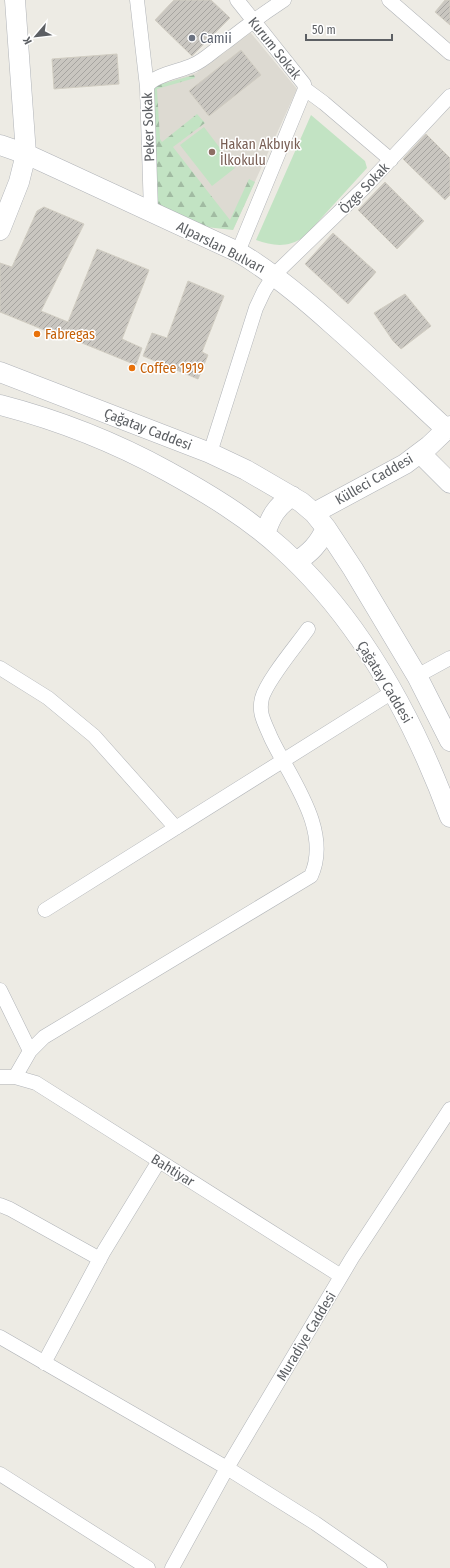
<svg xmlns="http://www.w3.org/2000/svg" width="450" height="1568" font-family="'Fira Sans Condensed',sans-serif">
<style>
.education{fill:#dddad2}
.forest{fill:url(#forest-firs)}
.green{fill:#c2e3c3}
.building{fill:url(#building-hatch);stroke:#d1cdc2}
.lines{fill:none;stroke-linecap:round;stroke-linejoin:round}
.street-casing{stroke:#b1b4b8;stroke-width:15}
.secondary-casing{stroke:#b0b3b8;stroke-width:21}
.street{stroke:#fff;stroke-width:14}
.secondary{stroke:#fff;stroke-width:20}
.worship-dot{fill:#6b7280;stroke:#fff;stroke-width:1.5}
.education-dot{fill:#8d6e63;stroke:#fff;stroke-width:1.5}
.food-dot{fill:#e8710a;stroke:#fff;stroke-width:1.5}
.labels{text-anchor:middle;stroke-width:3;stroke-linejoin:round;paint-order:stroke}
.worship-label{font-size:14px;fill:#5b616d;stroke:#fff;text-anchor:start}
.street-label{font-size:14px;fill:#5c5f63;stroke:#fff}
.education-label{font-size:14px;fill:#785e54;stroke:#fff;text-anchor:start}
.food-label{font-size:14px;fill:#c56008;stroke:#fff;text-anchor:start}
</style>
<defs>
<pattern id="forest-firs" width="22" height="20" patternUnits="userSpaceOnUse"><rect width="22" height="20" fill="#c2e3c3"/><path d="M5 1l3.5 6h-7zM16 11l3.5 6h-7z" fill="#a1bba2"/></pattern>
<pattern id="building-hatch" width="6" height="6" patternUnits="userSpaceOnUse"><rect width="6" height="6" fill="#c9c6c0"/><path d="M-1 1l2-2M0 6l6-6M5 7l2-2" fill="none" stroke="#a6a4a0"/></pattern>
</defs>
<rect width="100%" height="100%" fill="#edebe4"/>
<path class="education" d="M250,32L297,89L233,230L157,205L151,87L196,73Z"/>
<path class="forest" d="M194,75L195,78L157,89L160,139L162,142L197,114L205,123L173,147L230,220L249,179L255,182L233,230L206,227L157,205L151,87Z"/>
<path class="green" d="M311,115L365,161L367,168L304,237C288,248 273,246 256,240Z
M204,127L235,168L212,186L180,145Z"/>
<path class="building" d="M174,0H211L230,18L192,56L155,20Z
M445,0H450V25L435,12Z
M241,50L261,75L209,116L189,91Z
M117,54L119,84L54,89L52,59Z
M426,134L450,158V195L445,200L403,159Z
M385,182L424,221L397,249L358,210Z
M44,207L84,224L41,311L68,322L97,249L149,270L122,339L142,348L136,365L55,332L54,334L0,312V263L12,267L37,211Z
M333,233L376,272L348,304L305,264Z
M188,281L224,296L202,352L208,355L198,379L143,356L152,333L167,338Z
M405,294L431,326L401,349L393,341L374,313Z"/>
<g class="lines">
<defs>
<path id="street" d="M137,0L147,87
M237,0L304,84L305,89L238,252
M389,0L450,53
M305,89L324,103L391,160
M151,212L147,87C152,75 181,71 193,65C205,60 215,49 226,42C245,27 264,13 284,0
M210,453L256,308L264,291L274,275L365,187L450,96
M0,668L48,698L94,736L176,828
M417,676L450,658
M45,910L394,691
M0,990L30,1051
M0,1077H15L36,1083L341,1276
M15,1077L30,1051L44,1037L311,876C332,830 290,778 271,738C265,723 258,714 262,698C267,680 296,646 308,629
M0,1205L10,1209L100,1259
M0,1337L227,1468L315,1523L380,1568
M44,1363L104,1251L159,1161
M0,1474L148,1568
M172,1568L227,1468L352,1258L450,1109"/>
<path id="secondary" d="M0,145L26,154L63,171L238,252C272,272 302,297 332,324C371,358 408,394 446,429
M0,230L19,182L26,154L15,0
M0,372L210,453L246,470L301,502L314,513L326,528L353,569L417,676L450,741
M0,405C58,420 114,442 167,471C207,493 247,517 281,548C361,620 413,717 450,817
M420,453L450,483
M314,513L405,464L429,446L450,426
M265,534C271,516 276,507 292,496
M296,562C310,553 319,544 326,528"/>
</defs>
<use href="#street" class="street-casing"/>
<use href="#secondary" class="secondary-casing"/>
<use href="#street" class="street"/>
<use href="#secondary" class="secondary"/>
</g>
<circle class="worship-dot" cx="192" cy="38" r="4"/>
<circle class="education-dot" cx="212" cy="152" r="4"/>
<g class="food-dot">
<circle cx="37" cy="334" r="4"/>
<circle cx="132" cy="368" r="4"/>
</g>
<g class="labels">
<g class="worship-label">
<text x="200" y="43">Camii</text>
</g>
<g class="street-label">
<text transform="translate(275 48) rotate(51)" y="5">Kurum Sokak</text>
<text transform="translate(148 127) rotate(-92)" y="5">Peker Sokak</text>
<text transform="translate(364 188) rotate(-46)" y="5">Özge Sokak</text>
<text transform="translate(221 247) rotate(27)" y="5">Alparslan Bulvarı</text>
<text transform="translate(148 429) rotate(21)" y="5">Çağatay Caddesi</text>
<text transform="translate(374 479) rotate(-30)" y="5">Külleci Caddesi</text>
<text transform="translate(385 682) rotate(59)" y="5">Çağatay Caddesi</text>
<text transform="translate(173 1170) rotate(32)" y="5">Bahtiyar</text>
<text transform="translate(306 1336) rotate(-59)" y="5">Muradiye Caddesi</text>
</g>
<g class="education-label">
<text x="220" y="149">Hakan Akbıyık<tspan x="220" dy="16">İlkokulu</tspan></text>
</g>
<g class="food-label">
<text x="45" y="339">Fabregas</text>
<text x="140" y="373">Coffee 1919</text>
</g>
</g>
<g transform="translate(36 36) rotate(242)" stroke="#ffffff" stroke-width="3" paint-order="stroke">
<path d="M0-3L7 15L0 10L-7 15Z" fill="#5c5f63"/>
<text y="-6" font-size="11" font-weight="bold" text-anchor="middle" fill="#5c5f63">K</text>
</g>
<path d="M306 34v6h86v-6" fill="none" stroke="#5c5f63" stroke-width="2"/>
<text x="312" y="34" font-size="12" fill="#5c5f63" stroke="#ffffff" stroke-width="3" paint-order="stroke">50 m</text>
</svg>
